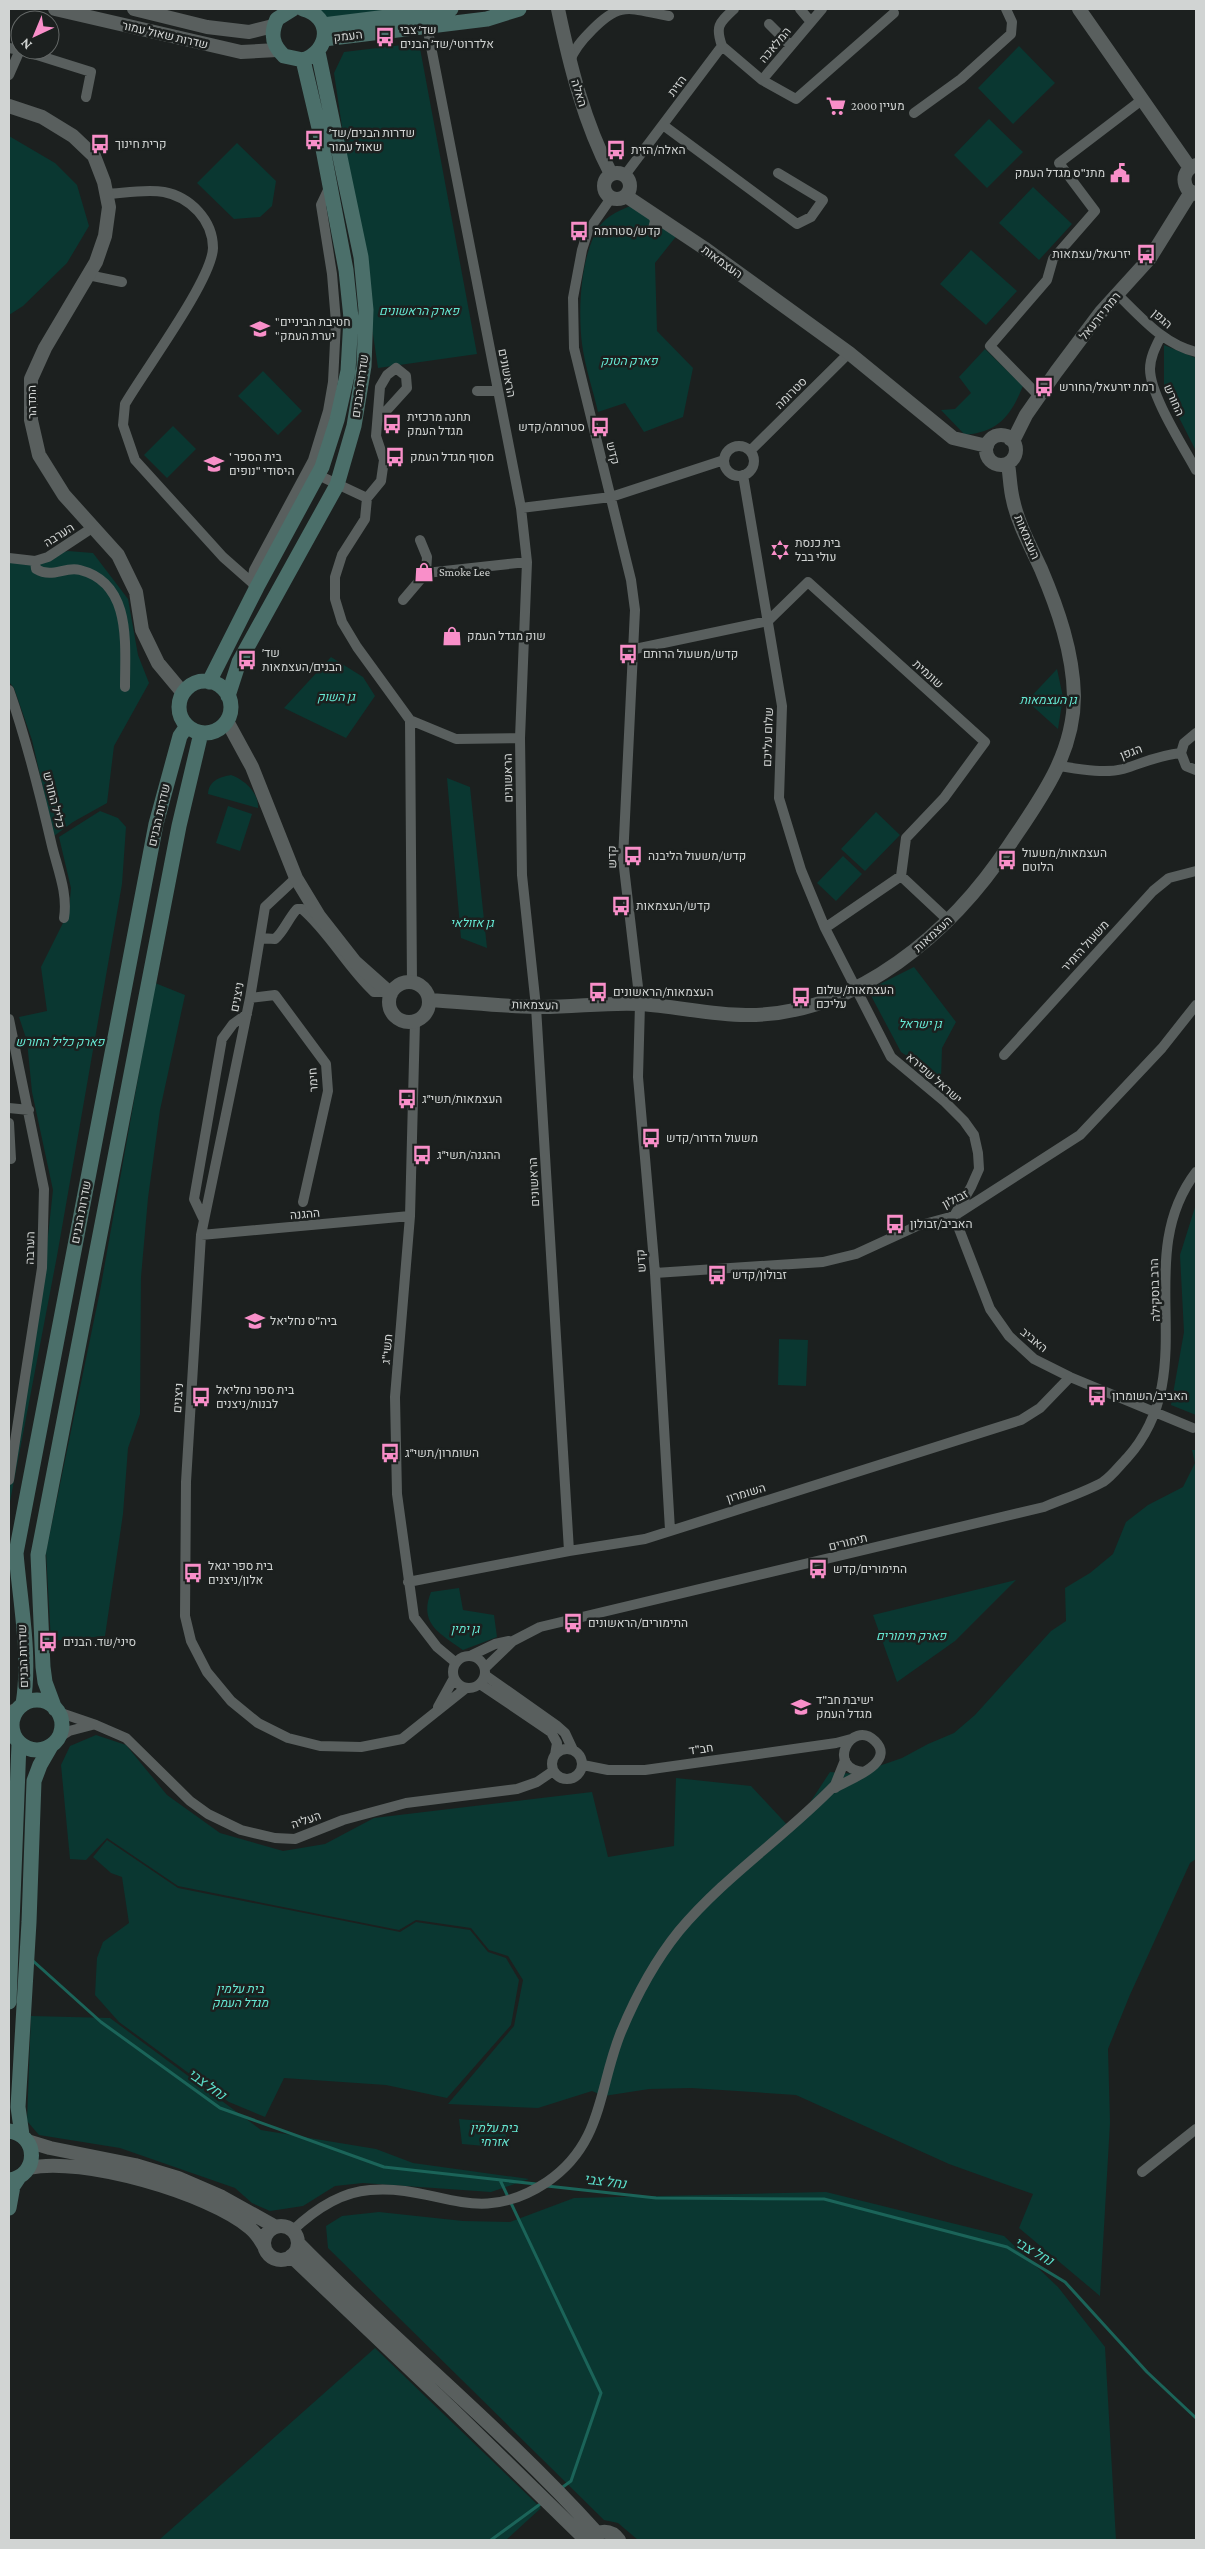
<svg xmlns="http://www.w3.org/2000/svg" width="1205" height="2549" font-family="'Crimson Pro',Heebo,serif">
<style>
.green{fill:#0a3731}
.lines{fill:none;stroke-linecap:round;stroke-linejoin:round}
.stream{stroke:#1b6459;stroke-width:3}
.minor{stroke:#595f5e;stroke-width:10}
.tertiary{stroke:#595f5e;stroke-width:14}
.secondary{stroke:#4b6f6a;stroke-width:15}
.labels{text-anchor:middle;stroke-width:5;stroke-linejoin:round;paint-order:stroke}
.poi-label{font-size:12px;fill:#d1d4d3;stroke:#1c201f;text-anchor:start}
.street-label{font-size:12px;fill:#d1d4d3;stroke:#1c201f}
.park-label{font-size:12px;font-style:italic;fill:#66ead5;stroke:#1c201f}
.water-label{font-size:14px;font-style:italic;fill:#5bdfcb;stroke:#1c201f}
</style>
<rect width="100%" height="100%" fill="#1c201f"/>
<path class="green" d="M320,9H391L322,20Z
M419,43L477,354L378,368L334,73L344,52Z
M1019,46L1055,83L1013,124L978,88Z
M989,119L1023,152L987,188L954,155Z
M9,136L55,163L77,185L89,226L67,263L23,306L9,315Z
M237,143L276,181L272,206L260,217L234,219L197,183Z
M1033,187L1072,224L1039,260L999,223Z
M634,205L678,234L655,263L657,331L693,368L683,417L644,432L625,403L598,412C593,390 585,367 582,344C578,311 580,256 599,227C606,216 623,208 634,205Z
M971,250L1017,291L986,325L940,284Z
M1164,345L1196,358V451L1164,388Z
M985,349L1023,386C1010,417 999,431 965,435L941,410L955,409L971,393L959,377Z
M263,371L302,411L278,435L238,396Z
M173,426L196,449L167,478L144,455Z
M68,551L93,553L128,599L138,655L149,683L114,746L107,803L73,822L54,836L32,740L14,688L9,682V562L19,563Z
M331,657L363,677L375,696L346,738L284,708Z
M1057,669L1063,697L1058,729L1027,701Z
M231,775C245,780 259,793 258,808L208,794C209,781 219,777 231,775Z
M447,778L470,787L487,948L461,938Z
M228,806L252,814L240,851L216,843Z
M100,811L118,818L126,827L122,884L57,1256L9,1507V1467L46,1254L53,1190L32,1092L27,1041L19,1017L47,1011L41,967L69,911L71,888L59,837Z
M876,812L900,835L865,871L841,849Z
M843,856L862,874L836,901L817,883Z
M914,967L956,1022L942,1048L941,1079L901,1052L868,990Z
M155,983L185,995L160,1110L148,1198L141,1277L140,1414L128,1448L123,1514L105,1636L51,1641L46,1552L100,1291Z
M1196,1204V1415L1171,1405L1184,1332L1180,1255Z
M779,1339L808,1340L806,1386L778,1385Z
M1192,1450H1196V1859L1190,1863L1129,1997L1108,2049L1110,2123L1100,2296L1019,2228L1033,2194L949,2164L796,2095L691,2088L649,2089L604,2096L592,2091L538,2108L448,2104L514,2026L523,1980L508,1956L489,1950L471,1928L416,1920L399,1930L178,1886L107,1838L86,1860L70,1859L61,1765L70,1746L96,1735L126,1745L167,1795L220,1833L283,1851L325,1844L374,1818L592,1792L608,1857L674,1846L676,1778L751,1786L792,1830L830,1772L856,1774L902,1758L928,1744L954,1733L975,1715L1051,1631L1066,1621L1065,1588L1090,1573L1113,1554L1126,1522L1148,1505L1183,1487L1195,1463Z
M1016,1580L955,1641L897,1682L873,1615Z
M459,1588L463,1610L494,1615L497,1637L463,1650C441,1634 418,1624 431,1592Z
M107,1840L178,1888L400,1932L416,1922L470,1930L488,1952L506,1958L519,1980L511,2025L447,2098L386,2085L284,2078L265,2117L229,2102L213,2091L119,2022L95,1995L97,1958L103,1942L129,1923L122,1877L111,1873L93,1857Z
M31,2016L110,2018L261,2130L376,2149L413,2163L529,2179L491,2192L363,2183L335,2186L303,2206L270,2211L252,2203L235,2188L120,2148L39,2135L27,2121Z
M459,2119L504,2123L508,2148L462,2144Z
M826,2192L1004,2236L1058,2287L1105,2347L1116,2540H638L618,2523L604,2520L328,2248L326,2226L342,2216L379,2212L463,2221L510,2222L574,2198Z
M375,2348L541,2508L506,2540H159Z"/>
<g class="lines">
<path class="stream" d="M32,1960L101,2022L220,2108L384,2167L536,2184
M500,2180L601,2393L571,2481L560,2489
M547,2186L656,2198L824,2199L1007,2247L1065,2282L1147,2372L1196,2418
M491,2540L543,2502"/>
<path class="minor" d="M800,9L811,22
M426,21L521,508L527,562L520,738L522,875L536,1007L569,1551
M769,24L790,45
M722,46L762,80L822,9
M9,48L20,50
M21,50L91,72L86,97
M570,61C574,49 582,40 592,30C621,0 630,9 669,16
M9,75L20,50
M762,80L796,99L894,13
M914,113L961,79L1011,34L1012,22L1006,9
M663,125L797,224L811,217L823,200L778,173
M625,175L722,46C715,26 719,23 734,9
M106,194C124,193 146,189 164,192C190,197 213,220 213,248C212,280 144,371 125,404L123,425L135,460L223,557L257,587
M611,198L588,231L582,250L573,298L574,348L631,580L635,610L623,859L640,1004L638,1077L655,1273L670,1530
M652,232L655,221L652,212
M88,275L122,282
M1117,294C1141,317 1163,344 1196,352
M1161,336C1156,346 1150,357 1150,369C1150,395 1183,446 1196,470
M477,391H498
M1039,396L990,346L1047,280L1053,259L1095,211L1059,163L1143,99
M724 461a15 15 0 1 1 30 0a15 15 0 1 1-30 0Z
M750,451L849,353
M318,475L367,498L381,481L384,460L376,436L380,387L387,375L396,368L406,376L407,388L378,420
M743,475L782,706L779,798L801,870L825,928L891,1057L945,1102L964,1121L974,1135L978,1153L979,1169L971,1187L954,1216L990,1309L1009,1336L1034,1359L1070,1377L1193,1428
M367,498L365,519L342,555L335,577V599L342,622L357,647L410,720L412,983
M521,508L611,497L724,460
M420,540L427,557L426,573L527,562
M9,558L35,561L48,557L92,528
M35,561L36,569C53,579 64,566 80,570C132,583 125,644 125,687
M252,583L254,570L313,460L328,411L333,382L336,322L332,274L321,205L330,186
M403,600L426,573
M635,649L768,621L808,582L985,742L944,798L906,838L901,876L825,928
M9,690C27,741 40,794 52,846C58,870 68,894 64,918
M410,720L456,739L520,738
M1196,733L1184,743L1181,753L1186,766L1196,770
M1060,766C1079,769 1104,774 1123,769C1143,763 1159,755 1181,753
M901,876L949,921
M296,878L265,907L250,998L201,1235L186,1482L185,1616L191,1641L207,1672L231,1701L258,1723L288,1738L320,1746L361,1747L402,1739L466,1688
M260,938L275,939C284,931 288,919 297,909H302C330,933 347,967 374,992H389
M250,998L275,995L326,1064L328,1091L303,1202
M9,1019L44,1189L42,1268L9,1480
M415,1021L410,1216L395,1397L397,1494L414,1617L437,1647L455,1662
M1004,1055L1153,891L1169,878L1196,871
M9,1108L29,1110
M9,1123L11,1159
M204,1220L194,1199L222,1039L233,1024L247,1014
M201,1235L410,1216
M655,1273L823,1262L856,1254L917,1226L954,1216L1080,1135L1162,1048L1196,1005
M408,1582L569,1551L645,1539L1021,1420L1040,1408L1070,1377
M472,1655L495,1644L509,1641
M453 1672a16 16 0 1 1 32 0a16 16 0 1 1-32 0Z
M485,1668L513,1641L540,1627L1044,1507C1063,1499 1085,1492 1103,1482C1112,1476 1120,1465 1127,1458C1205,1371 1129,1260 1196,1172
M485,1675L556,1725L565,1733L573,1750
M480,1684L551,1732L557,1743L555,1755
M438,1707L454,1678
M58,1712L96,1725L126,1738L190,1801L208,1814L241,1830L275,1838L295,1839L343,1820L406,1803L517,1789L537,1782L553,1771
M58,1738L69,1731L92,1725
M552 1764a15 15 0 1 1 30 0a15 15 0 1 1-30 0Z
M583,1765L608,1770H645L836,1743L851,1739
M835,1788C849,1779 897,1763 875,1741C851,1718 825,1769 864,1772
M1142,2172L1196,2129
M292,2231C313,2211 340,2192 370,2190C438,2184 476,2229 547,2182C604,2143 598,2088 621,2032C636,1996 654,1962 679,1931C725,1876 786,1836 835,1785L845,1760"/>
<path class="tertiary" d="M55,9L241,52L277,50
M134,9L207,27L249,32L273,26
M558,9C570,66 584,122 611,174
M1079,9L1190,168
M9,106L42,117L73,136L94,156L104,182L109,207L105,236L96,262L45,348L31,379V420L39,455L64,495L118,555L136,592L142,630L158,663L183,693
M1196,165C1185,169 1181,179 1188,190L1196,194
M604 186a13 13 0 1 1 26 0a13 13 0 1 1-26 0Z
M626,196L704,248L849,353L953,438L987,446
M986 450a15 15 0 1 1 30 0a15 15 0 1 1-30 0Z
M1010,439L1015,437L1026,415L1056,372L1101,312L1150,258L1191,192
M227,721L252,767L296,878L319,916L355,962L391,994
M389 1002a20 20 0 1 1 40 0a20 20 0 1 1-40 0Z
M429,1000C464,1002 499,1006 535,1007C570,1008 605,1002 640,1004C675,1006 710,1015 746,1015C856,1016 953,931 1010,844C1041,798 1074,754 1074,696C1073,652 1058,609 1041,569C1031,547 1018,524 1013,500C1010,489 1010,476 1008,464
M9,1713L16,1710
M27,2141L50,2148L135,2165L178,2178L222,2197L276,2227
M29,2168C81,2156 209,2193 250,2228C256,2233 260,2239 264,2246
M264 2243a17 17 0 1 1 34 0a17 17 0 1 1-34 0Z
M298,2243C395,2342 504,2430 597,2533
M291,2256L452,2409L586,2540
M590,2540C598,2529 611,2529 619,2540"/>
<path class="secondary" d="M293,9L277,19C270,34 272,45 284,56L303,60C330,51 333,17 303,9
M323,25L451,9
M324,39L487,19L519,9
M179 707a26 26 0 1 1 52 0a26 26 0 1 1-52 0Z
M209,682L257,587L322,467L337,420L348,371L351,318L346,270L319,128L303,60
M228,696L239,662L337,485L354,426L364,366L366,310L361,257L318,52
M12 1725a25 25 0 1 1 50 0a25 25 0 1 1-50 0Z
M23,1704C31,1656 20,1602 16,1553L156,824L180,736L187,726
M55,1709L45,1682L43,1667L38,1555L179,826L201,733
M9,2002L19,1743
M9,2131C39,2135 39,2176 9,2180
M22,2135L18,2107L29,1922L34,1781L40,1765L51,1746
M9,2208L13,2186L19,2177"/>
</g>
<defs>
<symbol id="bus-bare" viewBox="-9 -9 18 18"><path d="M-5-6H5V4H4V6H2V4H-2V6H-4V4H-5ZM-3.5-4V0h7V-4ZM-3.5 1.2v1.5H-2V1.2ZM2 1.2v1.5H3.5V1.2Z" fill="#f98fc9" stroke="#1c201f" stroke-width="2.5" paint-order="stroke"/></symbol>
<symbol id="supermarket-bare" viewBox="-9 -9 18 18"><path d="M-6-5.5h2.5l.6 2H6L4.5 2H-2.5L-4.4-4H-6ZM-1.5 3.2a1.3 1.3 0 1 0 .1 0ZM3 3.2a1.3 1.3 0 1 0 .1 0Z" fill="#f98fc9" stroke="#1c201f" stroke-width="2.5" paint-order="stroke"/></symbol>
<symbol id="civic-bare" viewBox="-9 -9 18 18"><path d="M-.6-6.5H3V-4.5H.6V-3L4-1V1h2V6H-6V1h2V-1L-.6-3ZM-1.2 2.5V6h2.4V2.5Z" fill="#f98fc9" stroke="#1c201f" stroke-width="2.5" paint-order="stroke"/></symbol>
<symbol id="school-bare" viewBox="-9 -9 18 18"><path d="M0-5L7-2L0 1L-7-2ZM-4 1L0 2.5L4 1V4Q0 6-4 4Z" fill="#f98fc9" stroke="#1c201f" stroke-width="2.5" paint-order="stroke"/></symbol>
<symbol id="synagogue-bare" viewBox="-9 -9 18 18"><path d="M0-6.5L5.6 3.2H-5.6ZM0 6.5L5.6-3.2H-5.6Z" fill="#f98fc9" stroke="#1c201f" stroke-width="2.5" paint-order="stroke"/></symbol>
<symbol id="shop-bare" viewBox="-9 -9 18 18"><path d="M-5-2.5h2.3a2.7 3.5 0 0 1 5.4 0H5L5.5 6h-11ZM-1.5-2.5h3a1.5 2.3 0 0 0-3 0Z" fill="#f98fc9" stroke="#1c201f" stroke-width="2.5" paint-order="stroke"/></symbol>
</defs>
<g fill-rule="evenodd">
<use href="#bus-bare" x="371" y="23" width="28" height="28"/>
<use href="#supermarket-bare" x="822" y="92" width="28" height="28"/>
<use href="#bus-bare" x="300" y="126" width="28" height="28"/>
<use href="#bus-bare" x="86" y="130" width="28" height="28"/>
<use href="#bus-bare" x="602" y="136" width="28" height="28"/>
<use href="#civic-bare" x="1106" y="159" width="28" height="28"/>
<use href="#bus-bare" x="565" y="217" width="28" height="28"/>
<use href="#bus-bare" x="1132" y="240" width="28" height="28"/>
<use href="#school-bare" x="246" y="315" width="28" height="28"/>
<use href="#bus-bare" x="1030" y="373" width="28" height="28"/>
<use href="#bus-bare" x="378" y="410" width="28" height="28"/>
<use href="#bus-bare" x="586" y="413" width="28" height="28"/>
<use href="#bus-bare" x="381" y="443" width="28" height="28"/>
<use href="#school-bare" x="200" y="450" width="28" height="28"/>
<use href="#synagogue-bare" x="766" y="536" width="28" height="28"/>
<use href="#shop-bare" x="410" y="558" width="28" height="28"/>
<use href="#shop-bare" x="438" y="622" width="28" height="28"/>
<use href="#bus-bare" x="614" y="640" width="28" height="28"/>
<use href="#bus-bare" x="233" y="646" width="28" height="28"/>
<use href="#bus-bare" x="619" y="842" width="28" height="28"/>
<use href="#bus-bare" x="993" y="846" width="28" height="28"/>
<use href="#bus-bare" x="607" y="892" width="28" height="28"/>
<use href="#bus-bare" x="584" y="978" width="28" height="28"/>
<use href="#bus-bare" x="787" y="983" width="28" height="28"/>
<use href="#bus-bare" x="393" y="1085" width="28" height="28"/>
<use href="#bus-bare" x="637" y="1124" width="28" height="28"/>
<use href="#bus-bare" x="408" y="1141" width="28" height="28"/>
<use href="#bus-bare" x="881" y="1210" width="28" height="28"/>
<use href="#bus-bare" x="703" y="1261" width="28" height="28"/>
<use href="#school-bare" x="241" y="1307" width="28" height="28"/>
<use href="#bus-bare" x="1083" y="1382" width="28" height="28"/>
<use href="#bus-bare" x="187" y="1383" width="28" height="28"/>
<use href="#bus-bare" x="376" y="1439" width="28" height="28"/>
<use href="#bus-bare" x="804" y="1555" width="28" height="28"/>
<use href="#bus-bare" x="179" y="1559" width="28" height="28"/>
<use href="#bus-bare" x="559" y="1609" width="28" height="28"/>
<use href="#bus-bare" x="34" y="1628" width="28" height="28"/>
<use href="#school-bare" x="787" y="1693" width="28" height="28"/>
</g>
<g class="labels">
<g class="poi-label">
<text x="400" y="34">שד׳ צבי<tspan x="400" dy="14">אלדרוטי/שד׳ הבנים</tspan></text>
<text x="851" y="110">מעיין 2000</text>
<text x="329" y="137">שדרות הבנים/שד׳<tspan x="329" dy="14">שאול עמור</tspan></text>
<text x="115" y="148">קרית חינוך</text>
<text x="631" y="154">האלה/הזית</text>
<text x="1105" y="177" text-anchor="end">מתנ"ס מגדל העמק</text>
<text x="594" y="235">קדש/סטרומה</text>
<text x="1131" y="258" text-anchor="end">יזרעאל/עצמאות</text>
<text x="275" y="326">"חטיבת הביניים<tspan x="275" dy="14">"יערת העמק</tspan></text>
<text x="1059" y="391">רמת יזרעאל/החורש</text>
<text x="407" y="421">תחנה מרכזית<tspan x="407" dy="14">מגדל העמק</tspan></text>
<text x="585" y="431" text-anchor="end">סטרומה/קדש</text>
<text x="229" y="461">"בית הספר<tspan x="229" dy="14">היסודי "נופים</tspan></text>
<text x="410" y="461">מסוף מגדל העמק</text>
<text x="795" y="547">בית כנסת<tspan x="795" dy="14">עולי בבל</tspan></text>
<text x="439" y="576">Smoke Lee</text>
<text x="467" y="640">שוק מגדל העמק</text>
<text x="262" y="657">שד׳<tspan x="262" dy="14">הבנים/העצמאות</tspan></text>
<text x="643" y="658">קדש/משעול הרותם</text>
<text x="1022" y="857">העצמאות/משעול<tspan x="1022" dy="14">הלוטם</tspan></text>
<text x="648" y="860">קדש/משעול הליבנה</text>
<text x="636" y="910">קדש/העצמאות</text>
<text x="816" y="994">העצמאות/שלום<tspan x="816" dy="14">עליכם</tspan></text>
<text x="613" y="996">העצמאות/הראשונים</text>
<text x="422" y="1103">העצמאות/תשי״ג</text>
<text x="666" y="1142">משעול הדרור/קדש</text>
<text x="437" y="1159">ההגנה/תשי״ג</text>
<text x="910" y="1228">האביב/זבולון</text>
<text x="732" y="1279">זבולון/קדש</text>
<text x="270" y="1325">ביה"ס נחליאל</text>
<text x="216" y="1394">בית ספר נחליאל<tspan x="216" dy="14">לבנות/ניצנים</tspan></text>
<text x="1112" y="1400">האביב/השומרון</text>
<text x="405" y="1457">השומרון/תשי״ג</text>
<text x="208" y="1570">בית ספר יגאל<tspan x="208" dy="14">אלון/ניצנים</tspan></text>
<text x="833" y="1573">התימורים/קדש</text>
<text x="588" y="1627">התימורים/הראשונים</text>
<text x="63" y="1646">סיני/שד. הבנים</text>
<text x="816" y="1704">ישיבת חב"ד<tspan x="816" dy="14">מגדל העמק</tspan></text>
</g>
<g class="street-label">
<text transform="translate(165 35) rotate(13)" y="4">שדרות שאול עמור</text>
<text transform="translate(348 36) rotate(-7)" y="4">העמק</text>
<text transform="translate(775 45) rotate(-50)" y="4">המלאכה</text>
<text transform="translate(677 86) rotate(-53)" y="4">הזית</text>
<text transform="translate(579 93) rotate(73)" y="4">האלה</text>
<text transform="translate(722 262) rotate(36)" y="4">העצמאות</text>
<text transform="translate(1100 316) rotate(-51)" y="4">רמת יזרעאל</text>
<text transform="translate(1162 319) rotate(41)" y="4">הגפן</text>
<text transform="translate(507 373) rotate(79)" y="4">הראשונים</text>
<text transform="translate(360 386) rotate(-82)" y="4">שדרות הבנים</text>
<text transform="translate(791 393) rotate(-45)" y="4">סטרומה</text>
<text transform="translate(1174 400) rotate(66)" y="4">החורש</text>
<text transform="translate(32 402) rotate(-91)" y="4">התדהר</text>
<text transform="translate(613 453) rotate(76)" y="4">קדש</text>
<text transform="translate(59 535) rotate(-32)" y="4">הערבה</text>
<text transform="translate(1027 537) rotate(67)" y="4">העצמאות</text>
<text transform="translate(928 674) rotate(42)" y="4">שונמית</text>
<text transform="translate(768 737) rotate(-88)" y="4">שלום עליכם</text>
<text transform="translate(1131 752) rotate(-20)" y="4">הגפן</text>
<text transform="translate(508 778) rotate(-91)" y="4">הראשונים</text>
<text transform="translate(54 800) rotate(76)" y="4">כליל החורש</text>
<text transform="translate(159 815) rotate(-77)" y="4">שדרות הבנים</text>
<text transform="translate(612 857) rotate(-91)" y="4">קדש</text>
<text transform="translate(933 934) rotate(-42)" y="4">העצמאות</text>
<text transform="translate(1085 946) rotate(-48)" y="4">משעול הזמיר</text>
<text transform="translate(237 997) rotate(-79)" y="4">ניצנים</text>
<text transform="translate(535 1005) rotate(1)" y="4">העצמאות</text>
<text transform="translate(934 1078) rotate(41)" y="4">ישראל שפירא</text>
<text transform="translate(313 1080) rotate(-94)" y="4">חימר</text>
<text transform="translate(534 1182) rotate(-93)" y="4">הראשונים</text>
<text transform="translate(955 1199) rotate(-27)" y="4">זבולון</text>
<text transform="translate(81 1212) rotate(-79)" y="4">שדרות הבנים</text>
<text transform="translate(305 1214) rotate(-5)" y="4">ההגנה</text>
<text transform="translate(30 1248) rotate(-88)" y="4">הערבה</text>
<text transform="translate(641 1261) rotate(-94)" y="4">קדש</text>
<text transform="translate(1155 1290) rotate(-92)" y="4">הרב בוסקילה</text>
<text transform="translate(1034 1340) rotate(39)" y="4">האביב</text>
<text transform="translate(387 1349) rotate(-85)" y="4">תשי"ג</text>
<text transform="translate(178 1398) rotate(-86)" y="4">ניצנים</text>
<text transform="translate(746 1493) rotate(-17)" y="4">השומרון</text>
<text transform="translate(848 1542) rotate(-14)" y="4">תימורים</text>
<text transform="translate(23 1656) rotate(-92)" y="4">שדרות הבנים</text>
<text transform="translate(701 1749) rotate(-8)" y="4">חב"ד</text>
<text transform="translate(306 1820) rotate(-19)" y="4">העליה</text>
</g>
<g class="park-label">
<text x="419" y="315">פארק הראשונים</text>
<text x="629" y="365">פארק הטנק</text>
<text x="336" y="701">גן השוק</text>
<text x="1048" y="704">גן העצמאות</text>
<text x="472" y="927">גן אזולאי</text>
<text x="920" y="1028">גן ישראל</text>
<text x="60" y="1046">פארק כליל החורש</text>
<text x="465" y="1633">גן ימין</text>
<text x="911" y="1640">פארק תימורים</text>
<text x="240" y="1993">בית עלמין<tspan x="240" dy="14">מגדל העמק</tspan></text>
<text x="494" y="2132">בית עלמין<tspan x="494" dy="14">אזרחי</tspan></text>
</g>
<g class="water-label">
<text transform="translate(207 2084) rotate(35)" y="5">נחל צבי</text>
<text transform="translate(605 2181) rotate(7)" y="5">נחל צבי</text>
<text transform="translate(1034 2251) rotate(30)" y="5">נחל צבי</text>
</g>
</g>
<rect width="1205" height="2549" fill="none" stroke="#d1d4d3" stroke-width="20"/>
<g transform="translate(35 35) rotate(224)"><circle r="24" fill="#1c201f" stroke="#646867"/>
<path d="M0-4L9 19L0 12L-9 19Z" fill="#f98fc9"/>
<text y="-8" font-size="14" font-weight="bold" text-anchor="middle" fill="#d1d4d3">N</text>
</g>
</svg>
